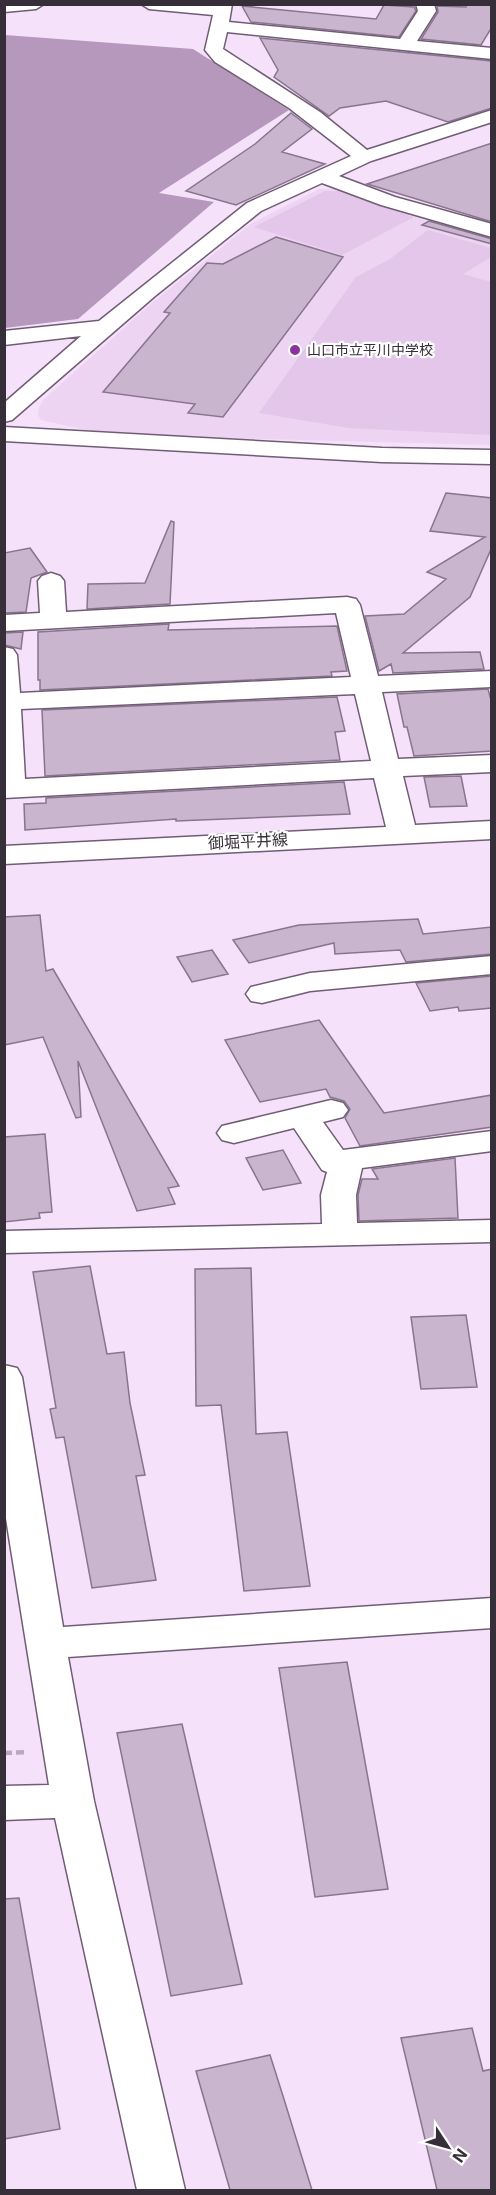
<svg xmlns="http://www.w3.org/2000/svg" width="496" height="2195" font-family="Inter,'Noto Sans JP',sans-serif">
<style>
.built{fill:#edd4f3}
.green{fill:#e3c6e9}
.forest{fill:#b598bc}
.building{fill:#c9b5ce;stroke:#88758d;stroke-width:1.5}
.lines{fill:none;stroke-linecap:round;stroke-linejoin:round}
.minor-casing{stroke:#705d74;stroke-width:3}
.path{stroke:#baa9be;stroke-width:4.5;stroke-dasharray:8 4;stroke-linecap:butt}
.minor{fill:#fff;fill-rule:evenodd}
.poi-dot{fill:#8b329f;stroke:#fff;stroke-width:2}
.labels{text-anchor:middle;stroke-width:4.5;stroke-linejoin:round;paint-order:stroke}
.far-poi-label{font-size:14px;fill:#362e38;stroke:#fff;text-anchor:start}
.street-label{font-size:16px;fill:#362e38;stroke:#fff}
</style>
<rect width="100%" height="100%" fill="#f6e1fb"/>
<path class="built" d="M319,189H341L491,236V445L185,437L91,431L41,420L38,415L39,407L44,399L153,302L252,223Z"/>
<path class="green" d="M325,191H340L414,217L342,255L254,227Z
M428,230L491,248V257L463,274L491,282V435L349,428L259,413L356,277L390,259Z"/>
<path class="forest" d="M5,35L193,49L289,110L159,193L214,202L78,319L5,328Z"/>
<path class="building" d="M466,4H492V27L481,45L421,39L438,12L437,6L466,7Z
M384,5L414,7L416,11L399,37L251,22L242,6L376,19Z
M260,38L492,61V108L448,122L386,101L340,108L329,116L274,77L278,70Z
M291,113L312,129L282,152L325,164L236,205L186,191L255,144Z
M492,143V222L367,184Z
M429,221L492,239V244L422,225Z
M276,237L343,257L223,417L188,413L195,404L103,392L170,313L164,312L207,263L223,264Z
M446,493L492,498V547L470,597L403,653L480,652L484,669L393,673L391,664L379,671L365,616L404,614L446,579L427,572L485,537L430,531Z
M171,521L174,522L170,604L87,609L88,584L145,583Z
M30,548L47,572L31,578L26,612L4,613V553Z
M169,624L168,630L337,626L347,671L331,672L332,676L40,690V680H38V632Z
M23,632L21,649L4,645V633Z
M488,689L492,704V751L414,756L407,727H404L397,694Z
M337,697L345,731L335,732L340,760L45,776L42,710Z
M461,776L467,806L430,807L424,777Z
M344,782L350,814L176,821V819L25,830L24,804L46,803V798Z
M40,915L46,971L53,969L179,1186L168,1188L175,1204L137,1211L78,1061L81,1117L76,1118L43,1037L4,1045V917Z
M418,919L423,934L492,927V954L406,962L400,950L335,954L334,943L249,963L233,940L299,925Z
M212,950L228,974L192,982L177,957Z
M492,976V1008L459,1011L458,1007L430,1011L416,983Z
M319,1020L384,1113L492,1095V1127L360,1146L345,1118L350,1109L344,1101L330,1097L326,1089L260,1102L225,1040Z
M45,1134L52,1212L39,1213L40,1218L4,1222V1137Z
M283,1150L301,1183L263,1190L246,1158Z
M455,1158L458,1218L359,1221L358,1195L362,1179H378L372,1169Z
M90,1266L107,1354L124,1352L130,1403L145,1475L136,1476L156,1580L92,1588L64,1437L56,1438L50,1409L56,1408L33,1272Z
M251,1268L256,1434L287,1432L310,1586L244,1591L221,1405L196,1406L195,1269Z
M466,1315L477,1387L421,1389L411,1317Z
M347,1662L388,1889L315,1897L279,1668Z
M182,1724L242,1984L171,1996L117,1733Z
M19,1898L60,2129L4,2139V1899Z
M472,2028L483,2071L492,2069V2190H437L401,2038Z
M270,2055L283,2096L312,2190H230L196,2071Z"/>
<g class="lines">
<defs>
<path id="minor" d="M4,4H44L36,9L4,12Z
M141,4H232L229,22L400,39L418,11L416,4H434L436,11L417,41L492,48V59L227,32L223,49L320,112L367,150L492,110V122L371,161L339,176L395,197L492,224V237L381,205L322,183L261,211L155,296L12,420L4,422V403L81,336L4,345V331L99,321L247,203L351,156L289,108L215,62L205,50L213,15L149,9Z
M4,427L382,448L492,450V464L382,462L4,441Z
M51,573L60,576L64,581L66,612L347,597L356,599L360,605L378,676L492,671V687L382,692L398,759L492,755V772L403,776L415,825L492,821V839L4,864V846L386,827L374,778L4,798V647L13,649L17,655L20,693L351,677L336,613L4,631V615L40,613L38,581L42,576ZM355,694L371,761L25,779L21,709Z
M492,956V974L310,991L262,1003L251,1001L246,994L251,987L310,973Z
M331,1100L343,1103L348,1110L343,1117L323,1122L343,1150L492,1131V1151L362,1168L356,1195L357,1223L492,1220V1242L4,1253V1231L322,1224L321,1195L327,1172L322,1170L294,1128L234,1143L222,1140L217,1133L222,1126Z
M4,1365L17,1368L22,1377L63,1627L492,1598V1628L68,1657L94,1801L185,2190H137L55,1818L4,1820V1786L49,1785L4,1506Z"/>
</defs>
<use href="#minor" class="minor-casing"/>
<path class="path" d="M4,1753L28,1752"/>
<use href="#minor" class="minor"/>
</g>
<circle class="poi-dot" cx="295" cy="350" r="6"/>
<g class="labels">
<g class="far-poi-label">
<text x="307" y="355">山口市立平川中学校</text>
</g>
<g class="street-label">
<text transform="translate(248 841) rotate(-3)" y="6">御堀平井線</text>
</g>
</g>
<rect width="496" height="2195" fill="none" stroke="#362e38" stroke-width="12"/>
<g transform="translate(448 2147) rotate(126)" stroke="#ffffff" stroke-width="4.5" paint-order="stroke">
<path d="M0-4.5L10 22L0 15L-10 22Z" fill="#362e38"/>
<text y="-9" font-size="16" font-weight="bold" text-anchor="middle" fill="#362e38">N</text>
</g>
</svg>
